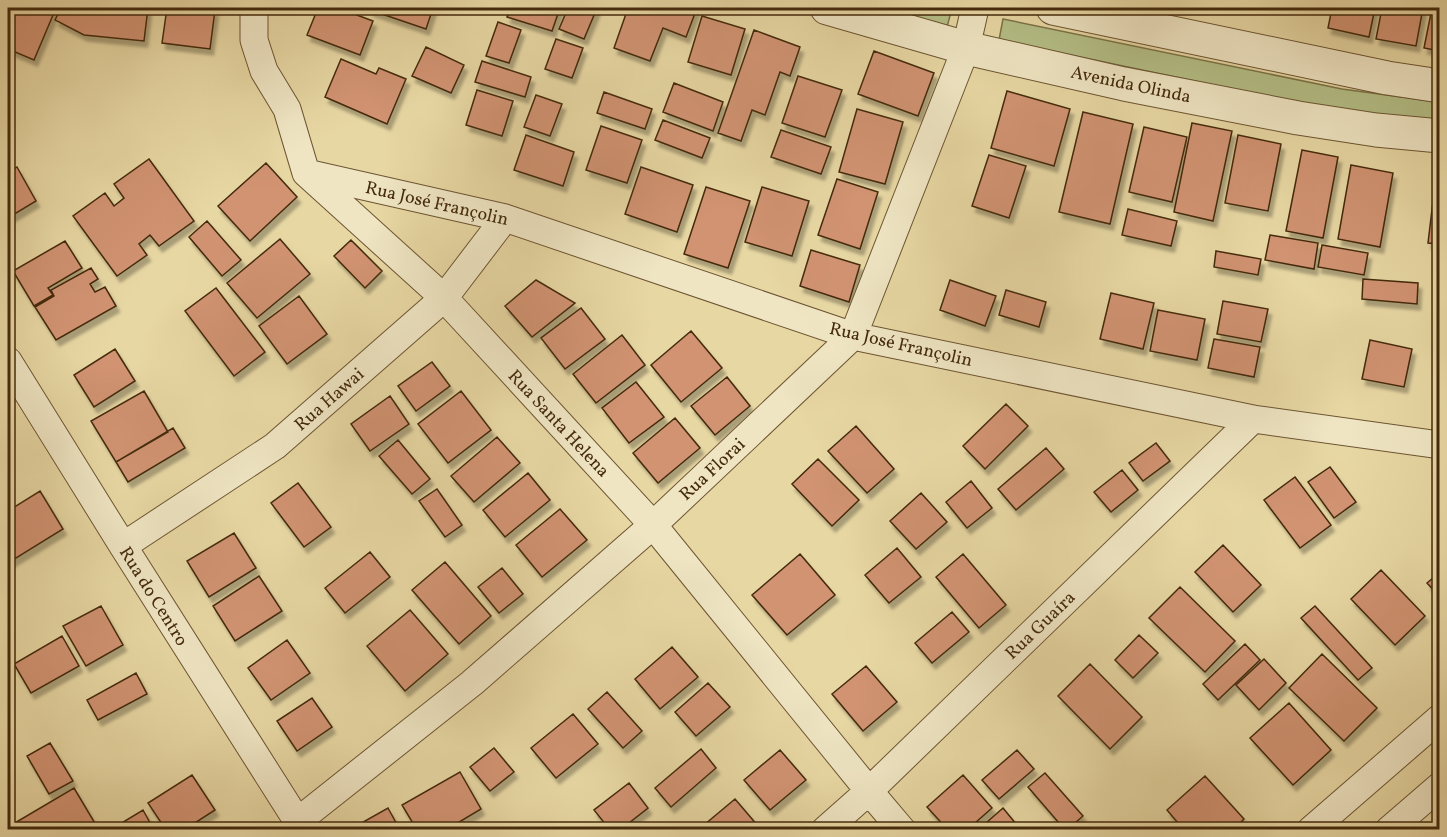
<svg xmlns="http://www.w3.org/2000/svg" width="1447" height="837" font-family="Vollkorn,serif">
<style>
.green{fill:#b4be86;stroke:#7c7449;stroke-width:1.5}
.building{fill:#d19372;stroke:#442a0c;stroke-width:1.5;filter:url(#shadow)}
.lines{fill:none;stroke-linecap:round;stroke-linejoin:round}
.minor-casing{stroke:#6d5532;stroke-width:29}
.tertiary-casing{stroke:#6d5532;stroke-width:35}
.minor{stroke:#efe5c3;stroke-width:27}
.tertiary{stroke:#efe5c3;stroke-width:33}
.labels{text-anchor:middle;stroke-width:5;stroke-linejoin:round;paint-order:stroke}
.street-label{font-size:18px;fill:#442a0c;stroke:#efe5c3}
</style>
<defs>
<filter id="shadow"><feDropShadow dx="3.5" dy="6" stdDeviation="1.5" flood-color="#0004"/></filter>
</defs>
<rect width="100%" height="100%" fill="#e7d7a3"/>
<filter id="stains"><feTurbulence type="fractalNoise" baseFrequency=".00333" numOctaves="4"/><feColorMatrix values="0 0 0 0 .2 0 0 0 0 .09 0 0 0 0 .02 0 0 0 .5 -.17"/></filter>
<radialGradient id="worn" r=".72"><stop offset=".6" stop-color="#630" stop-opacity="0"/><stop offset="1" stop-color="#630" stop-opacity=".3"/></radialGradient>
<path class="green" d="M880,8H952L947,27Z
M1003,19L1342,89L1439,102V123L1338,111L999,40Z"/>
<path class="building" d="M8,8H56L34,60L8,49Z
M61,8H148L144,41L84,35L55,20Z
M167,8H192L215,10L210,49L162,43Z
M318,8H338L373,21L360,55L307,35Z
M371,8H433L426,29L370,10Z
M510,8H560L552,31L507,17Z
M568,8H597L584,39L559,29Z
M628,8H697L686,37L663,28L650,61L614,48Z
M1332,8H1375L1369,37L1328,28Z
M1382,8H1423L1416,46L1376,39Z
M1432,8H1440V51L1424,48Z
M702,16L745,29L731,75L688,62Z
M498,22L521,30L509,63L486,56Z
M754,30L800,47L790,76L780,72L765,115L752,110L741,141L718,133Z
M556,39L583,48L572,78L545,69Z
M426,47L464,65L451,93L412,76Z
M874,51L934,73L918,116L858,94Z
M341,59L376,74L379,68L406,79L387,124L325,97Z
M482,61L531,77L525,97L475,82Z
M798,76L842,90L825,137L782,123Z
M674,83L723,102L713,131L663,112Z
M477,90L513,101L502,136L466,125Z
M1007,91L1070,109L1054,166L991,148Z
M604,92L652,109L645,129L597,113Z
M536,95L562,104L550,136L524,127Z
M857,109L903,122L885,184L839,172Z
M1083,112L1133,124L1110,224L1059,212Z
M663,120L710,138L702,158L655,140Z
M1192,123L1232,131L1213,221L1174,212Z
M601,126L642,140L627,183L586,170Z
M1144,127L1187,137L1172,202L1129,192Z
M781,130L831,147L821,174L771,157Z
M526,135L574,152L563,186L514,170Z
M1238,135L1281,144L1268,211L1225,203Z
M1302,150L1338,157L1323,238L1286,231Z
M989,155L1026,166L1009,218L972,206Z
M149,159L194,221L159,246L150,235L139,244L147,255L117,276L73,216L105,193L114,206L124,198L114,184Z
M266,163L297,197L250,241L218,206Z
M1351,165L1393,173L1380,247L1338,239Z
M17,167L36,201L8,218V173Z
M641,167L693,185L677,232L625,214Z
M1436,176L1440,177V244L1428,243Z
M837,179L878,192L860,249L818,235Z
M706,187L750,201L728,268L684,254Z
M762,187L809,201L792,256L745,242Z
M1128,209L1177,221L1171,246L1122,235Z
M207,221L241,260L222,276L189,237Z
M1270,235L1318,243L1314,269L1265,260Z
M280,239L310,274L257,318L227,283Z
M351,240L382,271L365,288L334,256Z
M65,241L82,268L48,288L53,295L34,306L13,271Z
M1322,245L1368,253L1364,275L1318,267Z
M811,250L860,265L849,302L800,286Z
M1216,251L1261,259L1258,275L1214,267Z
M91,268L98,279L90,284L95,292L105,287L116,306L56,340L35,307L54,296L51,290Z
M1363,279L1418,283L1417,304L1362,299Z
M536,280L575,303L532,337L505,306Z
M950,280L996,296L985,326L940,310Z
M216,288L265,352L234,376L185,311Z
M1006,290L1046,302L1039,327L999,315Z
M1111,293L1154,303L1143,349L1100,339Z
M299,296L327,334L287,364L259,326Z
M1223,301L1268,309L1261,342L1217,334Z
M581,308L605,339L565,369L541,338Z
M1158,310L1205,319L1197,360L1150,351Z
M691,331L722,368L681,402L651,365Z
M622,335L645,365L596,403L573,374Z
M1214,339L1260,347L1254,377L1208,368Z
M1370,340L1412,349L1404,387L1362,379Z
M115,349L135,381L94,407L74,375Z
M432,362L450,386L416,411L398,386Z
M727,377L750,406L715,435L691,406Z
M636,382L664,417L629,443L602,408Z
M144,391L168,432L116,462L91,421Z
M461,391L491,430L448,463L418,424Z
M390,396L409,424L370,451L351,424Z
M1006,404L1028,426L985,469L963,446Z
M675,418L700,448L658,483L633,453Z
M856,426L894,469L867,493L828,451Z
M173,428L185,448L128,482L116,462Z
M497,437L520,463L474,502L451,476Z
M398,440L430,479L412,494L379,456Z
M1156,443L1170,461L1143,481L1129,463Z
M1046,448L1064,469L1016,510L998,489Z
M818,459L859,500L832,526L792,484Z
M1330,467L1356,502L1334,518L1308,482Z
M1122,470L1138,490L1111,512L1094,492Z
M528,473L550,500L505,537L483,510Z
M1295,477L1331,525L1300,548L1264,500Z
M971,481L992,508L967,528L946,502Z
M298,483L331,527L304,547L271,503Z
M437,489L462,525L445,537L419,501Z
M40,491L63,529L8,563V511Z
M921,493L947,522L916,549L890,521Z
M560,509L587,540L542,577L516,545Z
M234,533L256,568L209,597L187,561Z
M1223,545L1261,585L1233,612L1195,572Z
M897,548L921,577L889,603L865,575Z
M370,552L390,577L345,613L325,588Z
M800,554L835,595L787,635L752,595Z
M963,554L1006,605L979,628L936,577Z
M445,562L491,616L459,644L412,590Z
M502,568L523,594L499,613L478,587Z
M1381,570L1425,616L1395,645L1351,599Z
M1440,572V597L1427,583Z
M259,576L282,611L235,641L213,606Z
M1180,587L1235,641L1205,672L1149,618Z
M101,606L123,645L86,666L63,626Z
M1315,606L1372,668L1358,680L1301,618Z
M410,610L448,654L405,691L367,646Z
M952,612L969,632L932,663L915,643Z
M1139,635L1158,653L1133,678L1115,660Z
M62,636L79,666L31,693L14,664Z
M287,640L310,673L271,700L248,668Z
M1245,644L1260,660L1218,700L1203,684Z
M672,647L698,677L660,709L635,679Z
M1322,654L1377,708L1344,741L1289,688Z
M1264,659L1286,683L1259,710L1236,685Z
M1090,664L1142,717L1110,749L1058,696Z
M866,666L897,702L863,731L832,694Z
M136,673L147,694L98,720L87,700Z
M708,683L730,707L696,736L675,712Z
M607,692L642,731L623,748L588,709Z
M312,698L332,727L297,751L277,721Z
M1289,703L1331,750L1293,785L1250,738Z
M573,714L598,744L556,778L531,748Z
M50,743L73,781L49,794L27,756Z
M494,748L514,772L490,791L470,767Z
M701,749L716,768L671,807L655,788Z
M780,750L806,780L770,810L744,780Z
M1017,750L1034,769L999,799L982,780Z
M460,772L481,809L446,830H417L402,805Z
M1045,773L1083,816L1067,830H1065L1028,787Z
M192,775L215,810L184,830H166L148,803Z
M963,775L992,808L967,830H948L927,807Z
M1205,776L1244,819L1233,830H1184L1167,810Z
M629,783L648,808L620,830H610L594,810Z
M74,788L99,830H8V827Z
M735,799L758,826L753,830H698Z
M388,808L400,830H349Z
M1003,808L1021,830H978Z
M143,810L154,830H110Z"/>
<g class="lines">
<defs>
<path id="minor" d="M254,8V40L264,71L287,109L306,173L444,298L653,525L869,791L902,830
M306,173L505,218L853,336L1253,419L1440,445
M8,361L123,546L303,830
M123,546L275,446L444,298L505,218
M298,821L472,683L653,525L853,336L966,48L975,8
M825,830L869,791L1253,419
M1311,830L1440,718
M1389,830L1440,786"/>
<path id="tertiary" d="M827,8L966,48L1124,84L1298,118L1376,130L1440,136
M1053,8L1387,78L1440,86"/>
</defs>
<use href="#minor" class="minor-casing"/>
<use href="#tertiary" class="tertiary-casing"/>
<use href="#minor" class="minor"/>
<use href="#tertiary" class="tertiary"/>
</g>
<g class="labels">
<g class="street-label">
<text transform="translate(1131 84) rotate(12)" y="6">Avenida Olinda</text>
<text transform="translate(437 203) rotate(13)" y="6">Rua José Françolin</text>
<text transform="translate(901 344) rotate(13)" y="6">Rua José Françolin</text>
<text transform="translate(329 399) rotate(-41)" y="6">Rua Hawai</text>
<text transform="translate(559 423) rotate(47)" y="6">Rua Santa Helena</text>
<text transform="translate(712 469) rotate(-43)" y="6">Rua Florai</text>
<text transform="translate(154 596) rotate(58)" y="6">Rua do Centro</text>
<text transform="translate(1040 625) rotate(-44)" y="6">Rua Guaíra</text>
</g>
</g>
<rect width="1447" height="837" fill="none" stroke="#e7d7a3" stroke-width="30"/>
<rect x="9" y="9" width="1429" height="819" fill="none" stroke="#442a0c" stroke-width="3"/>
<rect x="15" y="15" width="1417" height="807" fill="none" stroke="#442a0c" stroke-width="1.5"/>
<rect width="100%" height="100%" filter="url(#stains)"/>
<rect width="100%" height="100%" fill="url(#worn)"/>
</svg>
